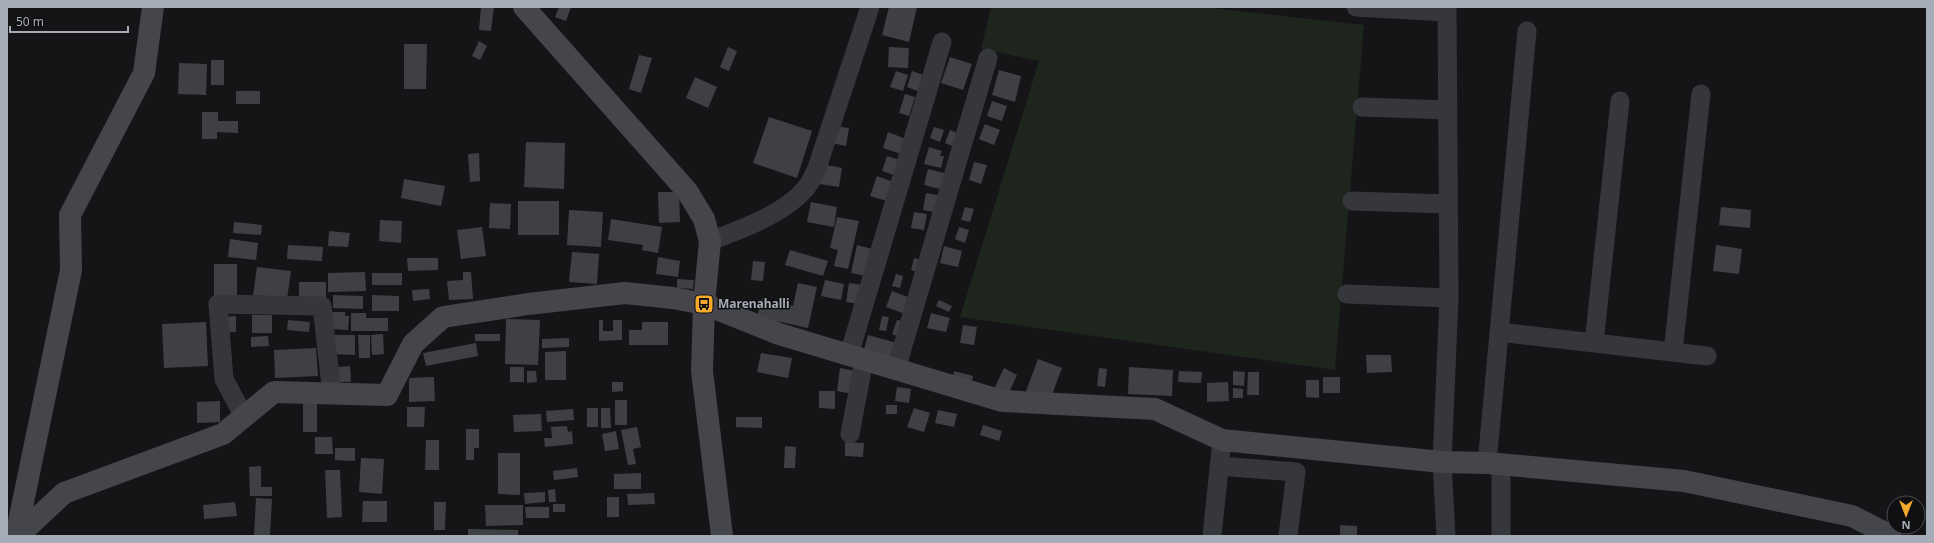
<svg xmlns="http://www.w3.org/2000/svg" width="1934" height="543" font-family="'Noto Sans',sans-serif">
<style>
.green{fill:#1d251d}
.building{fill:#3f4044}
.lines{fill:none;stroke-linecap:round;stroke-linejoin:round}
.street{stroke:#36373c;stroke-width:19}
.secondary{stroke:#44464c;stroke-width:22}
.labels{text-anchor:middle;stroke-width:3;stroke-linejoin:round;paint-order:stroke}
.poi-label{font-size:12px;font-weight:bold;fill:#a6acb7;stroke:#101012;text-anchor:start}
</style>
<rect width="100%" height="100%" fill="#151517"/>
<path class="green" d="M991,7H1203L1364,25L1335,370L960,317L1039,61L981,49Z"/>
<path class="building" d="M481,7H494L491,31L479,30Z
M559,7H571L566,21L555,17Z
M889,7H917L909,42L882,35Z
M479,41L487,46L480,60L472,56Z
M404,44H427L426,89H404Z
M728,47L737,51L729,71L720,67Z
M889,47L909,48L908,68L888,67Z
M639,55L652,58L641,93L629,89Z
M950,57L972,64L963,90L941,83Z
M211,60H224V85H211Z
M179,63L207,64L206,95L178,94Z
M999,70L1021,76L1015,102L992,95Z
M896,71L908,75L903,91L890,87Z
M912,71L929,77L923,93L907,87Z
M695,77L717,87L708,108L686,98Z
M236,91H260V104H236Z
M905,94L915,97L909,116L899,113Z
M992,101L1007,106L1002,121L987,116Z
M202,112H218V121H238V133L217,132V139H202Z
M769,117L812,131L797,178L753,163Z
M985,124L1000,130L994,145L979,139Z
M834,126L849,128L846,146L831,143Z
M934,127L944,130L940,142L930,138Z
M950,130L962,135L957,148L945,143Z
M888,132L906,139L901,154L883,148Z
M526,142L565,143L564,189L524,187Z
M929,147L942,151L940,156H944L941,168L924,164Z
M479,153L480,181L470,182L468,154Z
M887,156L900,160L894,175L882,171Z
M974,162L987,165L981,184L969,180Z
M822,164L842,168L839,187L819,184Z
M928,169L948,174L944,190L924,185Z
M877,176L896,183L890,202L870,196Z
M404,179L445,186L441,206L401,198Z
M658,192H679L680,222L659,223Z
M926,193L943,196L940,213L923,210Z
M518,201H559V235H518Z
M811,202L837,207L834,227L807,222Z
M490,203L511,204L510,229L489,228Z
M965,207L974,209L970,222L961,220Z
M1721,207L1751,210L1750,228L1719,225Z
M569,210L603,212L601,247L567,245Z
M914,212L927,214L924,230L911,228Z
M837,217L859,221L848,269L834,266L838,250L830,248Z
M611,219L662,227L658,253L642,250L643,245L608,240Z
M380,220L402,221L401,243L379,241Z
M234,222L262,225L261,235L233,233Z
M482,227L486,256L461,259L457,230Z
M959,227L969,230L965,243L955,239Z
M329,231L350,233L348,247L328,246Z
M230,239L258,243L256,260L228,257Z
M288,245L323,247L322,261L287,259Z
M857,245L872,249L866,276L851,273Z
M1716,245L1742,249L1739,274L1713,271Z
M944,246L962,251L958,267L940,263Z
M790,250L828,261L823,276L785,265Z
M572,252L599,254L597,284L569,282Z
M658,257L680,261L678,277L656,274Z
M407,258H438V270L408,271Z
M914,258L924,261L921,273L911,270Z
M753,261L765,262L763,281L751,280Z
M214,264H237V297H214Z
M257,267L291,271L287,299L253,295Z
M365,272L366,291L328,292V273Z
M463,272H471L473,299L449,300L447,281L463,280Z
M372,273H402V285H372Z
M896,274L903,276L900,288L892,286Z
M677,279L694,280L693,289L677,288Z
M825,280L844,284L841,300L821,296Z
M299,282H326V299L299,300Z
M798,283L817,287L808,328L757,317L761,299L793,306Z
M849,283L863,285L860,304L846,302Z
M429,289L430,299L413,301L412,290Z
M892,291L913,299L908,315L886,307Z
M333,295L363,296V309L333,308Z
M372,295L399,296V311H372Z
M939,300L952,306L949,312L936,306Z
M330,312H345V316H349L348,330L329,329Z
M351,313H366V318H388V331H351Z
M931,313L950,318L946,332L927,328Z
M252,315H272V333H252Z
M236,316V332H225L224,317Z
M882,316L889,317L886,331L879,330Z
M506,319L540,320L538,365L505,364Z
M288,320L310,322L309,332L287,330Z
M599,320H603V331H613V320H622V340L599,341Z
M897,320L906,322L902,338L892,334Z
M206,322L208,366L164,368L162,324Z
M642,322H668V345H629V330H642Z
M963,325L977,327L974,345L960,343Z
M383,334L384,354L372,355L371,335Z
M475,334H500V341H475Z
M334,335H355V355L333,354Z
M358,335H370V358H359Z
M868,335L900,344L895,362L863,353Z
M268,336L269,346L251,347V337Z
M569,338V347L542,348V339Z
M476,343L478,356L426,366L423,353Z
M316,348L318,376L275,378L274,350Z
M566,351V380H545V352Z
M761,353L792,358L788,378L757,372Z
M1366,355H1391L1392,372L1367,373Z
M1038,359L1062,368L1050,400L1026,391Z
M350,366L351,382H339L338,367Z
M510,367H524V382H510Z
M1129,367L1173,370L1172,396L1128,394Z
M840,368L856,371L853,394L837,391Z
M1004,368L1017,375L1008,395L994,389Z
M1099,368L1107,369L1105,387L1097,386Z
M527,371H536L537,382L527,383Z
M954,371L973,376L970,390L951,384Z
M1179,371L1202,372L1201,383L1178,382Z
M1233,371L1245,372L1244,386L1233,385Z
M1248,372H1259V395H1247Z
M434,377L435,401L409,402V378Z
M1323,377H1340V393H1323Z
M1306,380H1319V398L1306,397Z
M612,382H623V391L612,392Z
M1228,382L1229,401L1207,402V383Z
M897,387L911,389L909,403L895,401Z
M1233,388L1243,389V398H1233Z
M819,391H835V409L819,408Z
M303,399H317V432H303Z
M615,400H627V425H615Z
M220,401V422L197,423V402Z
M886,405H897V414H886Z
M407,407H425L424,427H407Z
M587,408H598V427H587Z
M601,408H610L611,428H601Z
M914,408L930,413L924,432L907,427Z
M573,409L574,420L547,422L546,411Z
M938,410L957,414L954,427L935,423Z
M541,414L542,431L514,432L513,415Z
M736,417H762V428L736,427Z
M983,425L1002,431L999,441L980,435Z
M567,426L568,432L572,431L573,444L545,447L544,438H552L551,427Z
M637,427L641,447L633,449L636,464L628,465L621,430Z
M466,429H479V448H474V460H466Z
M616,431L619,449L605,451L602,434Z
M315,437H332L333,454H315Z
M426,440H439V470H425Z
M845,442L864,443L863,457L845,456Z
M785,446L796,447L795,468H784Z
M335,448H355V461L335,460Z
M498,453H520V495L498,494Z
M361,458L384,459L382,494L359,492Z
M261,466V487H272V496H250L249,467Z
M577,468L578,477L554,480L553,471Z
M325,470H340L342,517L327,518Z
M641,473V489H614V474Z
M555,489L556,502H549L548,490Z
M545,492V502L525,504L524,493Z
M654,493L655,504L628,505L627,494Z
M607,497H619V517H607Z
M256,498L272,499L270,536L254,535Z
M363,501H387V522H362Z
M235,502L237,516L204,519L203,505Z
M434,502H446L445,530H434Z
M553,504H565V512H553Z
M485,505H523V525L486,526Z
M525,507H549V518H526Z
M1340,525L1357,526V536H1340Z
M468,529L518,530V536H468Z"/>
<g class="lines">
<path class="street" d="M1356,7L1447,12
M1362,107L1448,110
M1352,201L1448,204
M710,241C740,230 784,214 805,189C810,184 814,175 817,168L870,7
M1347,294L1449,298
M1499,332L1707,356
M1594,343L1620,101
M1673,352L1701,94
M849,355L942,42
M896,369L988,58
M244,417L224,379L218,304L322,306L332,394
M850,434L864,360
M1487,463L1527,31
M1501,464V536
M1219,466L1296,472L1288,536
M1212,536L1222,440
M1446,536L1442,462L1449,298L1447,7"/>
<path class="secondary" d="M524,7L687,191L704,219L710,241L704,304L702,371L722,536
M16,536L71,270L70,215L144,73L153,7
M18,536L64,493L223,434L274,392L387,395L413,344L443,317L528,304L625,293L673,298L704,304L779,334L1002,401L1155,409L1222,440L1442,462L1487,463L1684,481L1852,516L1891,536"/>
</g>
<defs>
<symbol id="bus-square" viewBox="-11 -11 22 22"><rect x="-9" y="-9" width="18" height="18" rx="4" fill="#f6a82d" stroke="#101012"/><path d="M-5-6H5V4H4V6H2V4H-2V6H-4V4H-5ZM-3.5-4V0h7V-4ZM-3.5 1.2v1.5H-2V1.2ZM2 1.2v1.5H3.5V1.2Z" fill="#111"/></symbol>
</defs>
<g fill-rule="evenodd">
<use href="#bus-square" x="693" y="293" width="22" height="22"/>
</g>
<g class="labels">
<g class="poi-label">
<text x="718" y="308">Marenahalli</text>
</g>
</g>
<rect width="1934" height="543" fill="none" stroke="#a6acb7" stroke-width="16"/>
<g transform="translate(1906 515) rotate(180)"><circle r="19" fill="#101012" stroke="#4c4e54"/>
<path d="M0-3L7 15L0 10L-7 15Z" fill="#f6a82d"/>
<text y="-6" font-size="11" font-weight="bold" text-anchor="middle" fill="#a6acb7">N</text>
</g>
<path d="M10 26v6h118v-6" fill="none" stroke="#a6acb7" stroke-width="2"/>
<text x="16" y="26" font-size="12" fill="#a6acb7" stroke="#101012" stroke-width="3" paint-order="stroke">50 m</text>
</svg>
